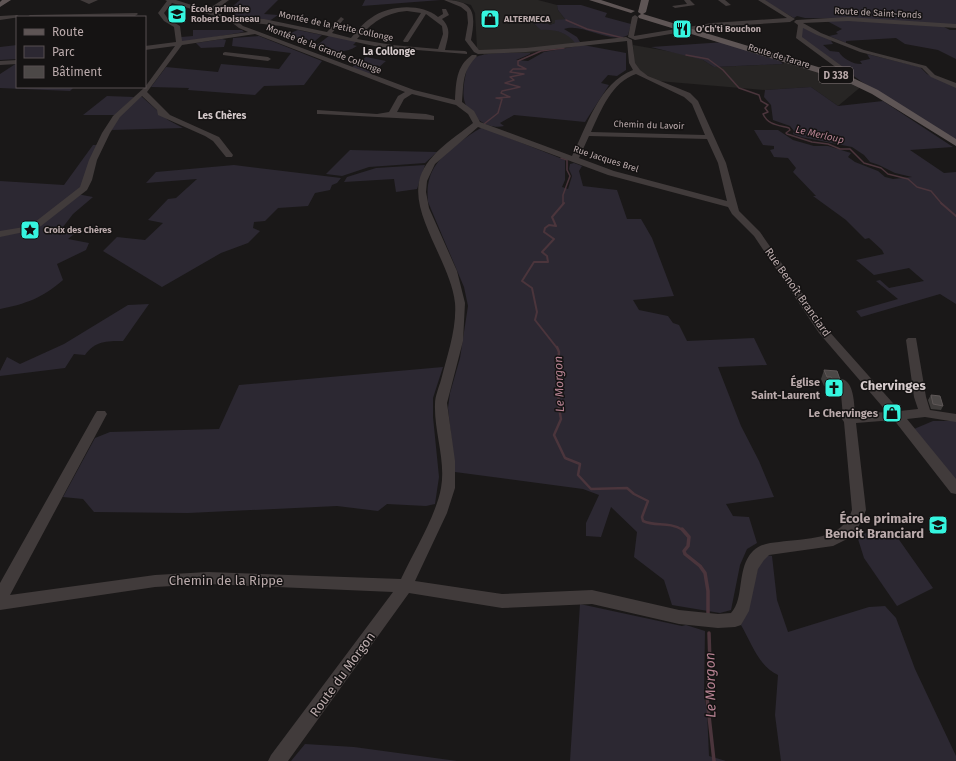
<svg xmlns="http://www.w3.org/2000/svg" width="956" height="761" font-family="'Fira Sans',sans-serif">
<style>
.built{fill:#272524}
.green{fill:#2c2832}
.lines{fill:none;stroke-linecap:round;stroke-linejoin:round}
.stream-far3{stroke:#4b353c;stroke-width:1.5}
.stream-far2{stroke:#4b353c;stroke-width:2}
.stream-far1{stroke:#4b353c;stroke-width:2.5}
.stream{stroke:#4b353c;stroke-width:3.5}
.minor{fill:#413b3b;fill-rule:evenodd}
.major{fill:#5e5555;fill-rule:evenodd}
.wall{fill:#3f3c3b}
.building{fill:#4c4847;stroke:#5e5757}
.labels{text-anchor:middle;stroke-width:3;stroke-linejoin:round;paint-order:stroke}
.far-poi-label{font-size:9px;font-weight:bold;fill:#baaaab;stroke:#151313;text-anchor:start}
.far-street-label{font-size:9px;fill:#baaaab;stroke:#151313}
.far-neighbourhood-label{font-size:10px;font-weight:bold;fill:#d6cbcc;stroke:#151313}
.shield{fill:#151313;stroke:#887d7d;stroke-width:1}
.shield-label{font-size:10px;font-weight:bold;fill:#baaaab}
.far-water-label{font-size:10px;font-style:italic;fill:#b58191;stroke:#151313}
.street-label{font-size:11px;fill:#baaaab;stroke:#151313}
.poi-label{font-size:11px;font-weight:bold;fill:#baaaab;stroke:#151313;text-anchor:end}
.water-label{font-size:12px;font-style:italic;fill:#b58191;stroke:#151313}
.quarter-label{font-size:13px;font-weight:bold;fill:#d6cbcc;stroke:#151313}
.near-poi-label{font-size:13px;font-weight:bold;fill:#baaaab;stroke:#151313;text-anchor:end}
.near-street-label{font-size:13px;fill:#baaaab;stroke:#151313}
.near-water-label{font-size:14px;font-style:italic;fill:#b58191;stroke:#151313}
</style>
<rect width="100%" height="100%" fill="#1a1818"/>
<path class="built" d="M453,0H538L557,5L558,10L565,19L555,21V23L550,25L546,21L536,16L527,18L550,29L555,30L571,36L577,45L530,53L484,55L477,48L475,13L471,5Z
M633,45L690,55L703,60L714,67L783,64L787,59L863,85L838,106L811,87L765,90L658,81L639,71L634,64Z"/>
<path class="green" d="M240,0H278L264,14L278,15L268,22L236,19L233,17L235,12L227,11Z
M365,0H441L362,6Z
M763,0H956V25L853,19L805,18L797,16L794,18Z
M557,5H581L607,13L605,17L631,24L628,35C611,45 582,22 564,29L577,37L580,42L575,43C567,32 553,29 541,30L527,17L536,16L550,25L555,23V20L565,19L558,10Z
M842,20L942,26L950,30H956V59L938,50L905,44L896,38L846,41V43L829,36L838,34L836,32L842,29L827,21Z
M802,27L830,39L833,44L823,45L830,51L839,52C843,59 855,65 862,64L860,61L870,59L867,54L920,67L927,74L956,87V140L862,82L801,38Z
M193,30H242L244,32L186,42L181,41V37L193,36Z
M298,30L322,35L315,41L283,36Z
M330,35L357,41L353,45L357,46C345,54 334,51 320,49L323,47L316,46Z
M259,36L322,61L304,85L264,86L255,95L188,90L189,88L151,87L166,67L218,72L221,64L279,69L291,53L232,46L233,38Z
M222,39L226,40L224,47L201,48L196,43Z
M725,42L777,58L783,64L714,67L703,60L651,47Z
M17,45V59L0,60V47Z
M583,45L626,53V70L617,76L608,75L601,83L609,85L585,122L514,115L500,123L504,126C489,130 471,118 465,103C462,95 464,81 466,73C467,68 468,62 472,59C484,51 516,53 530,53V54L516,60L528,61L544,52Z
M366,57L386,61L370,75L352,67Z
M17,63V87H74L70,91L0,88V74Z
M811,87L838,106L883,101L953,147L910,150L944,173L956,172V304L940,294L861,317L856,311L898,299L876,281L880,280L889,288L924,281L909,268L874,275L856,260L884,254L882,250L869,238L865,239L846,220L813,196H816L793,172L796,168L788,158L774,157L770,150L774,149V146L763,145L754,130H778L793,140L814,146H828L851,153L848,157L855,162L878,171L885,177L893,179L912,177L895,173L879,165L870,162L864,155L852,147L801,137L793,134L794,131L790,126L773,120L771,105L764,97L765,90Z
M107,96L134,97L116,115H83Z
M141,96L168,120L183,128L111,130L119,116Z
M481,128H484L565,160V180L562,187L568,189L572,176L569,169L570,164L574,163L582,166L579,171L583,186L617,190L627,219H641L652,238L674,296L633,300L639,310L668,316L673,323L679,325L687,341L754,338L767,365L718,367L741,426L759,461L774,497L726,504L733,516L749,517L757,543L747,549L740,565L731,610L720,613L672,605L664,580L634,557L637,532L611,507L601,537L586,536V523L599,495L583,489L455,472L448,408L450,393L460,358L468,306L464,287L428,202C425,173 437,159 460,142C467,137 473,132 481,128Z
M93,145H97L85,184L37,224L0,233V181L64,185Z
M350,150L437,152L425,163L369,167L342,176L326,174Z
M234,165L341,178L337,183L332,185L330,190L315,193L308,206L278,208L265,221L254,222L253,228L260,231L248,243L221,253L162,287L103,251L117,237L145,240L163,223L148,220L168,199L176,198L197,179L146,183L156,172Z
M425,165L417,189L396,192L394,179L344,182L347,177L376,168Z
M77,194L93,197L73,214L63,227L80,229L68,239L89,243L86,250L57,264L63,280C42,298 26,304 0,309V236L27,231Z
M149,304L123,341C106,341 95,341 85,355L74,354L65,368L0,376V371L7,357L20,364L64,344L128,305Z
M443,367L433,398V417L439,477L435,504L426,506L387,504L378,511L337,506L188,513L94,512L83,499L63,497L95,438L110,432L219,429L239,385Z
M933,421H956V482L914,429Z
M867,533L895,534L933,588L897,606L864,558L858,539L861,534Z
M766,555L772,556L777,600L788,632L869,607L885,606L896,618L915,669L956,756V761H781L775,715L778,675C759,667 751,642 741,625L749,606L759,563Z
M580,604L682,626L686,625L705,631L704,696L707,710L709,756L726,761H570Z
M305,744L354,747L457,761H291Z"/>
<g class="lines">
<path class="stream-far3" d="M566,20L587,29L623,38
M686,55L708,59L723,70L739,88L759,95L761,101L768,105L765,108L768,112L763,114C768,125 778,125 789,128L790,130L786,133L787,134L812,142L828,144L840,149H850L864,163L881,168L888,174L908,179L917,187L931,191L942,204
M484,124L498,113L502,99L496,98L510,97L501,93L502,91L520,87L505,83L514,80L510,77L524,74L510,72L513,69H526L518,65V61L541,51L564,48
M561,158L567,160V170L570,176L563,195V204"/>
<path class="stream-far2" d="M941,203L956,216
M557,348L535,320L537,312L532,288L522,281L534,262H548L547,256L542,252L554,239L544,232L545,228L549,225L556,226L552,217L564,203"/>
<path class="stream-far1" d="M557,347L559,352L558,364L562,379L558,402L561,419L554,435L565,458L580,464L578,475L591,489L627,488L634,494L648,501L642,517L643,521C656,527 668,521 683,530"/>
<path class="stream" d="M682,529L689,537L688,546L684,551L685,554L700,566L705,573L708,591V615
M709,633L710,664L707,698L714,761"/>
<path class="minor" d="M80,0H98L89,4Z
M165,0H176L207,10L222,0H229L213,12L229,17L264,19L327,32L341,17L344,19L332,33L351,38C357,31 363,23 371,18C389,5 421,3 438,17L443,14L442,9H446L449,15L442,19C452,29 448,37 445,50L465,51L467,52V54L379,47L281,26L237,21L243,26L414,90L455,100C456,83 456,66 472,55H476L477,56C462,72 464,81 462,102L474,111L480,122L572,156C587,126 599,83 633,70L629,63L627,41L526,52L478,54L474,52L465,40L468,23L467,12L461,7L444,0C475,0 476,14 471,40L479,50L526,48L626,37L632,40L635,63L640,70L648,76L690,93L698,101L726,163L739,211L760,232L827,329L900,411L918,409L914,397L906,340L908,338H916L926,397L930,410L956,414V422L925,417L907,419L956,479V494L951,493L894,420L856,423L866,510L858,528L847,539L833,546L769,555L764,560L758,569L749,611L741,625L735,627L718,628L679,624L592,604L502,608L409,593L288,761H268L271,755L393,592L208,584L155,587L0,610V583L95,414L97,411H105L107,414L10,595L155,575L208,572L401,579C413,553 436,516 441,488C446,460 434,432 435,404C435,396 439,387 441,380C447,356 457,328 455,303C451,264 412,218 419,182C424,156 453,139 473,123L468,114L456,105L412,94L404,99L397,112L426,114L434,116V120L320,114H317V110L377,114L389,112L398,96L405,92L255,34L182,45L147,92L170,115L219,137L233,155L232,157H226L213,141L205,136L158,115L157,110L142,96L120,117L110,133L97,160L92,180L87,190L41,226L29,231L0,237V231L24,227L35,222L80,187L89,160L102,133L113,116L145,87L175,46L145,50V46L176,42L174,27L164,21L158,13L167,1ZM172,3L230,21L239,28L248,32L182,41L180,26L168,19L164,13ZM407,11L421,13L403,41L404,42H408L426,14L442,26L443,34L438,49L392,45L357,39C372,23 384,13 407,11ZM636,74L684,97L692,104L705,135L591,132C601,110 612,82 636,74ZM478,127L608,175L728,207L732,214L754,236L819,333L887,412L855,414C854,403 854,382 842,379L838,380L836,383L841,394L843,417L842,419L844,422L852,510C843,541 805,538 779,542C769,543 760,544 753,551C736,568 745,598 731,613L718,614L679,610L592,590L502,594L415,581L447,513L455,488V461L447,403L463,341L465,303L457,271L429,208L426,192L427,181L435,164ZM589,136L707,139L718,163L727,201L614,171L579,158Z
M684,0H690L695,5L675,8L672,6L687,4Z
M718,0H725L731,5L726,6Z
M758,0H765L795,19L790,22L712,27L635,40L628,37L632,17L635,15L638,17L634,36L712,23L787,18Z
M137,13L138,14L135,16L27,17L30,15Z
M0,16L17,15L20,17L0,20Z
M848,17L956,24V28L848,21L803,23L821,33L864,50L926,66L935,75L956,83V88L931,77L922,68L860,52L817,35L803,28L802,37L854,75V80L847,81L846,80L849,77L796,38L798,25L794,22L796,20Z
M225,52L268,57L271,59L268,61L223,55V53Z
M17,60V64L0,65V61Z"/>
<path class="major" d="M2,0H11L0,7V2Z
M589,0H601L635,11L631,13Z
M641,0H649L646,12L643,14L851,77L878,90L956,139V146L872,94L845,81L639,18L638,16L641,14L638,12Z"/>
</g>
<path class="wall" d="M824,370L843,388L840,397H836L828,386H824L821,379Z
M931,395L943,406L941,410L931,409L928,400Z"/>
<path class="building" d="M824,370L837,371L843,388H839L831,377H827Z
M931,395L940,396L943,406L933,404Z"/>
<defs>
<symbol id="school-square" viewBox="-11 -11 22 22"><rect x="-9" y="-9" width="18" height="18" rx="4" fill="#35f5df" stroke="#151313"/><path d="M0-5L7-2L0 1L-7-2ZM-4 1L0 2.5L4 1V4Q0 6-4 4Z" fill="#111"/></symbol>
<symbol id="shop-square" viewBox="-11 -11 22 22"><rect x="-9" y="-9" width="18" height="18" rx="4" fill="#35f5df" stroke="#151313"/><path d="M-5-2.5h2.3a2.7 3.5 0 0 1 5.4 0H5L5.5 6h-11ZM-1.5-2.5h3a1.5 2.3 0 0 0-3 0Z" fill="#111"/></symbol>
<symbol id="restaurant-square" viewBox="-11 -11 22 22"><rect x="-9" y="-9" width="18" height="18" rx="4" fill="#35f5df" stroke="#151313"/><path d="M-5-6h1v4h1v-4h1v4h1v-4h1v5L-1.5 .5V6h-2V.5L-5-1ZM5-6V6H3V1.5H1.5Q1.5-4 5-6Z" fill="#111"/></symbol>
<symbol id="sight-square" viewBox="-11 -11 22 22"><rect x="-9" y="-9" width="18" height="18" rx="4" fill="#35f5df" stroke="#151313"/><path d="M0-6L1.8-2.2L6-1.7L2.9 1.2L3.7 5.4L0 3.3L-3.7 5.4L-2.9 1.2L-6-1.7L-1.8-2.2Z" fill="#111"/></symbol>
<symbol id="church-square" viewBox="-11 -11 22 22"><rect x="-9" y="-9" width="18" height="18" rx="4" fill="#35f5df" stroke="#151313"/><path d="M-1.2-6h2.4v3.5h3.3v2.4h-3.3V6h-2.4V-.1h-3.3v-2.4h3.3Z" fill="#111"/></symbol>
</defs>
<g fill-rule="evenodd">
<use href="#school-square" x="166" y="3" width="22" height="22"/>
<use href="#shop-square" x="479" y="8" width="22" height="22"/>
<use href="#restaurant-square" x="671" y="18" width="22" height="22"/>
<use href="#sight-square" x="19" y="219" width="22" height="22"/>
<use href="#church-square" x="823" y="377" width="22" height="22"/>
<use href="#shop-square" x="881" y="402" width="22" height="22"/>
<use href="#school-square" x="927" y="514" width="22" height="22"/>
</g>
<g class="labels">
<g class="far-poi-label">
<text x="191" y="12">École primaire<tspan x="191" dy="10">Robert Doisneau</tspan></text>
<text x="504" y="22">ALTERMECA</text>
<text x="696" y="32">O’Ch’ti Bouchon</text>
<text x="44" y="233">Croix des Chères</text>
</g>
<g class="far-street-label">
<text transform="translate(878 13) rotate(3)" y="3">Route de Saint-Fonds</text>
<text transform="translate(336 26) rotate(12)" y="3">Montée de la Petite Collonge</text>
<text transform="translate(324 49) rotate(21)" y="3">Montée de la Grande Collonge</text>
<text transform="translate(779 56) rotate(17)" y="3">Route de Tarare</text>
<text transform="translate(649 125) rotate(2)" y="3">Chemin du Lavoir</text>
<text transform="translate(606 159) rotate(18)" y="3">Rue Jacques Brel</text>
</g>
<g class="far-neighbourhood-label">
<text x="389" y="55">La Collonge</text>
<text x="222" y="119">Les Chères</text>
</g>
<rect class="shield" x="819" y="67" width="34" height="16" rx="3"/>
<g class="shield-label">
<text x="836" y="79">D 338</text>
</g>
<g class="far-water-label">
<text transform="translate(820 134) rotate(13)" y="4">Le Merloup</text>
</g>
<g class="street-label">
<text transform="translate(798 292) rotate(55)" y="4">Rue Benoît Branciard</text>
</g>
<g class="poi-label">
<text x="820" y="386">Église<tspan x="820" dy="13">Saint-Laurent</tspan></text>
<text x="878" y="417">Le Chervinges</text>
</g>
<g class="water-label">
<text transform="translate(559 384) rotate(-92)" y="4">Le Morgon</text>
</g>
<g class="quarter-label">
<text x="893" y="390">Chervinges</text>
</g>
<g class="near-poi-label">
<text x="924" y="523">École primaire<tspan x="924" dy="15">Benoit Branciard</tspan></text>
</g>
<g class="near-street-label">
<text x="226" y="585">Chemin de la Rippe</text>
<text transform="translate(342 674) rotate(-54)" y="5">Route du Morgon</text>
</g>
<g class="near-water-label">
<text transform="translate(710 685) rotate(-91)" y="5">Le Morgon</text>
</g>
</g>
<rect x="16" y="16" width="130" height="72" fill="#151313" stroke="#574f50"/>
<rect x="24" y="29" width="20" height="6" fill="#5e5555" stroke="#574f50"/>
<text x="52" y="36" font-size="12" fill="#baaaab">Route</text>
<rect x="24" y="46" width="20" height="12" fill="#2c2832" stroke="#574f50"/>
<text x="52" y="56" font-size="12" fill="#baaaab">Parc</text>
<rect x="24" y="66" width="20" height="12" fill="#4c4847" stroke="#574f50"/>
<text x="52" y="76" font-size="12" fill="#baaaab">Bâtiment</text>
</svg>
